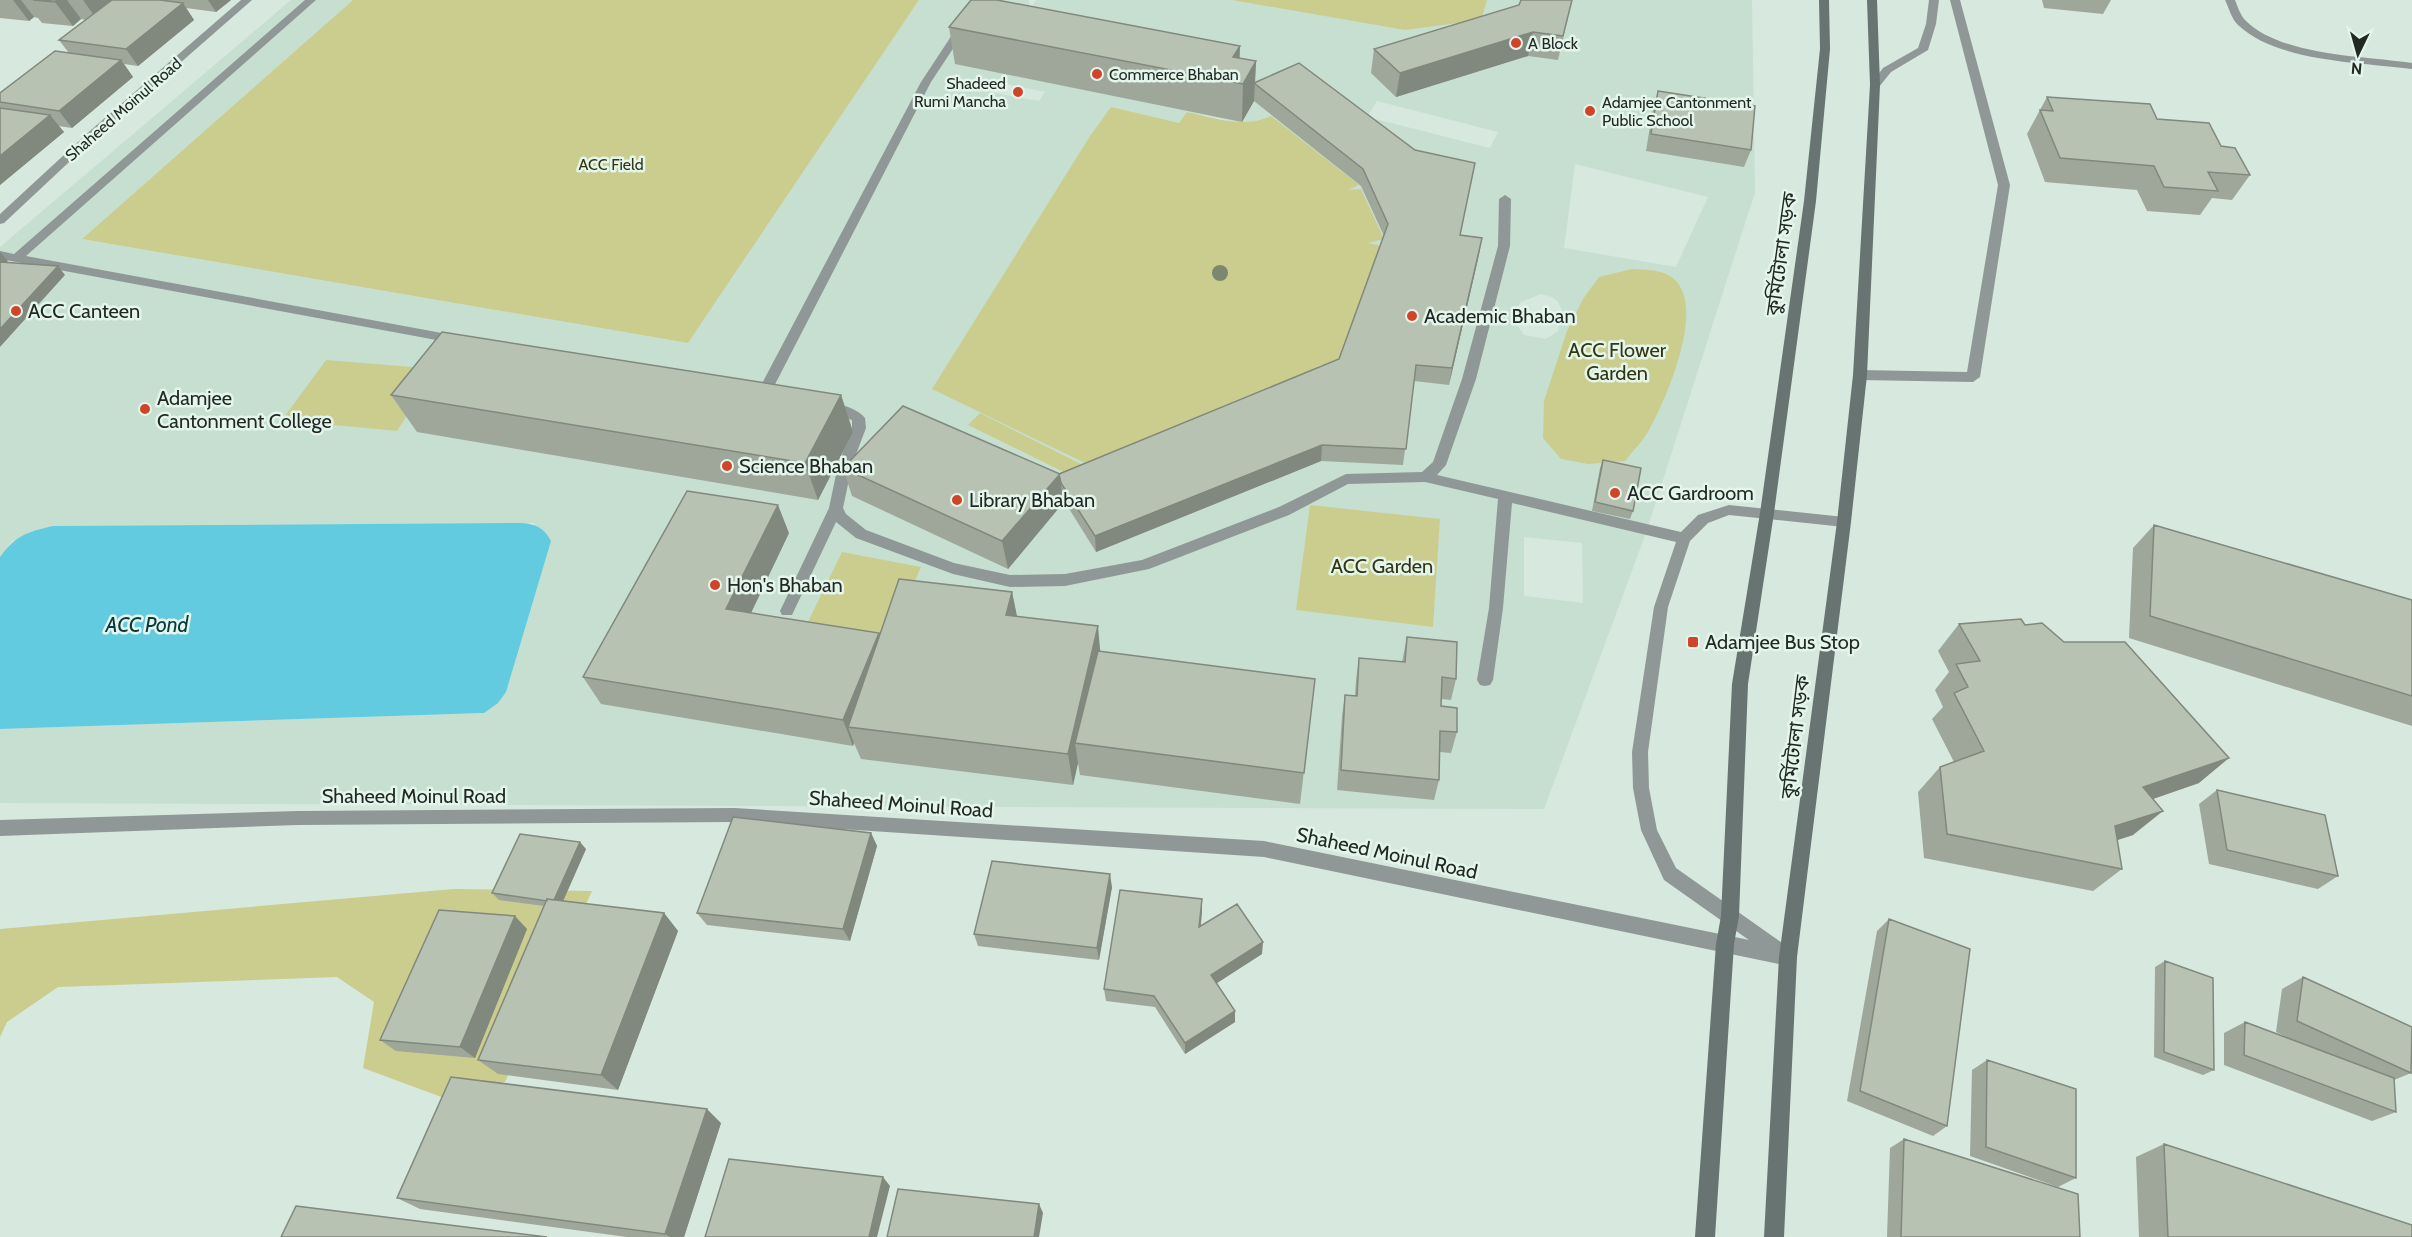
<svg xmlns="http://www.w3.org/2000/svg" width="2412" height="1237" font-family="Cabin,'Noto Sans Bengali',sans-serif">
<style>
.built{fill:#c6dfd1;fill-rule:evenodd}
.green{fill:#cbcd8e}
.water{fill:#63cbdf}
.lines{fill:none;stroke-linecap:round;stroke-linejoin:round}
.lane{fill:#8f9896;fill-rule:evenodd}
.street{fill:#8f9896;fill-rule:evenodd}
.secondary{fill:#677472;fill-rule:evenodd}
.tree{fill:#7d866e}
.wall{fill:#9ea79a}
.shaded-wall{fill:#81887d}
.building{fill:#b8c2b3;stroke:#81887d;stroke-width:1.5}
.poi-dot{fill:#d04529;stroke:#e4f5eb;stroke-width:2}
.labels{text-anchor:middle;stroke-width:5;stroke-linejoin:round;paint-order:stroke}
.far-poi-label{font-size:16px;fill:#222925;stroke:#e4f5eb;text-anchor:start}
.far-street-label{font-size:16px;fill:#222925;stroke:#e4f5eb}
.far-park-label{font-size:16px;fill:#343513;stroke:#e4f5eb}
.street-label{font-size:20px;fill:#222925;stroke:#e4f5eb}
.poi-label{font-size:20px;fill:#222925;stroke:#e4f5eb;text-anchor:start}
.park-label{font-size:20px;fill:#343513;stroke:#e4f5eb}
.water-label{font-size:21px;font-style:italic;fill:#063942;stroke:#e4f5eb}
</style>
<rect width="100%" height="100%" fill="#d7e8de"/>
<path class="built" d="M291,0H353L82,239L688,343L919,0H1029L1030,10L1036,0H1752L1755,192L1647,530L1544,809L0,803V729L484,713L535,523L53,526L12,541L0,557V347L65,275L0,271V247ZM997,82L1045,92L1039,101L990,92ZM1377,101L1498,132L1490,148L1367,117ZM1187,112L1241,123L1260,121L1316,370L936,390L1160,151ZM1575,164L1708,197L1676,267L1564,248ZM1541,294L1552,297L1558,302L1562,311L1558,331L1546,339L1524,335L1515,322L1517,308L1521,302ZM1524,537L1582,543L1583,603L1524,596ZM1403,659L1451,700L1436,698L1451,752H1435L1337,789L1342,717H1353L1401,684Z"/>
<path class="green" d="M353,0H919L688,343L82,239Z
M1232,0H1487L1481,20L1405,30Z
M1111,107L1179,123L1187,112C1215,118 1244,129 1271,116L1359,185L1348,190L1361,189L1384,239L1368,243L1382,246L1336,369L1320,365L1316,370L1091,466L932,389L1090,136Z
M1632,269C1644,270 1657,269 1668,275C1712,298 1665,402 1648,432C1642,442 1632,452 1625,461L1588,464L1561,459L1543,438L1544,401L1567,331L1583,299L1599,277Z
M326,360L437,369L397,431L282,420Z
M980,413L1091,469L1080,480L968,425Z
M1310,505L1440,519L1433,627L1296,610Z
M842,552L921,567L888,643L805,628Z
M454,889L592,891L505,1082L444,1098L363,1068L374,1002L337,977L58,987L7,1022L0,1037V929Z"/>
<path class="water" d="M522,523C536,524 544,528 551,541L506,692L498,703L484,713L0,729V557C16,535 27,532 53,526Z"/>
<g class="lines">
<path class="lane" d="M305,0H316L26,256L458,336L464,340L463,343L458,344L0,259V251L14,254Z
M975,0H985L931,82L769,396L762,401L751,398L749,395L751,392L758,391L921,82Z
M1929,0H1939L1936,24L1928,50L1891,72L1879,87H1871L1870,85L1883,68L1918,48L1926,24Z
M1505,195L1511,199L1510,246L1476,379L1446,465L1437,475L1681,532L1698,515L1729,505L1844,517L1851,522L1844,527L1729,515L1708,523L1690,541L1668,607L1648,752L1649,788L1657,830L1676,868L1792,950L1795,956L1792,962L1786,964L1780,962L1664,880L1641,830L1633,788L1632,752L1654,607L1676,542L1512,503L1503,608L1493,680L1490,685L1485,686L1480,685L1477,680L1489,608L1498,499L1425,482L1348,484L1289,515L1149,569L1065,586L1010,587L953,574L856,538L836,522L792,615H782L780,611L829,508L838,465L852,428V420L822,411L820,408L822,405C835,401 857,408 865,418L866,428L852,465L843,508L846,514L866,530L954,563L1010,575L1065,574L1142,560L1279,507L1346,474L1422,472L1433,462L1462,379L1498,246L1499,199Z"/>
<path class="street" d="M241,0H252L99,134L4,223L0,224V214L91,130Z
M1950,0H1960L2010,185L1980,377L1973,382L1860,380L1853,375L1860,370L1967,372L1998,185Z
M2225,0H2235C2238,7 2240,15 2246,21C2282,56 2364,56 2412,63V69C2361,62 2277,62 2238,25C2231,18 2229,8 2225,0Z
M734,808L1264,841L1788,948L1794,951L1797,957L1794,963L1788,966L1264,857L734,822L298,825L0,836V820L298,811Z"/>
<path class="secondary" d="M1819,0H1829L1830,49L1816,201L1774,513L1748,684L1739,916L1734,944L1715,1237H1695L1716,944L1721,916L1732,684L1760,513L1804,201L1820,49Z
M1867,0H1877L1880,85L1867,375L1851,522L1797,957L1784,1237H1764L1779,957L1837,522L1853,375L1870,85Z"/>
</g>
<circle class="tree" cx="1220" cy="273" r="8"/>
<path class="wall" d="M0,0H231L216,12L186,8L194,20L138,66L124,64L133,77L72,128L58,126L64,132L0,185V93L69,53L59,40L86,20L81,19L73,26L42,23L38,18L34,17L29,21L0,18Z
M1572,0L1558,60L1528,56L1396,97L1371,73L1374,49Z
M2042,0H2111L2103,14L2044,8Z
M949,27L1240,58L1256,61L1255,83L1461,236L1482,238L1449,385L1414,381L1403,465L1321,461L1096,552L1063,499V503L1008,569L852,496L843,468L1059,474L1339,359L1384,236L1361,186L1254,101L1242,122L955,64Z
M1658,91L1751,150L1744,167L1646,151L1653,108Z
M2047,97L2157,119L2221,146L2250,175L2232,200L2212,198L2200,215L2147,211L2137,190L2045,182L2027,134Z
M391,395H841L853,432L818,500L417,432Z
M1603,460L1633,511L1630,519L1592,511L1600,468Z
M2154,525L2412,600V726L2129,638L2133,548Z
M789,533L751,613L879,633V636L1012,592L1017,617L1100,652L1315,679L1300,804L1080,775L1078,763L1073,785L861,759L854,743L853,746L601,704L583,677Z
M1959,624L2025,625L2199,783L2153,799L2133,835L2117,840L2122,869L2093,891L1924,858L1918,792L1940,767L1954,762L1932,719L1943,707L1935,690L1949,672L1938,651Z
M1407,637L1456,679L1451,700L1441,699V706L1457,732L1451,753L1440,752L1439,780L1434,800L1337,790L1342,716L1345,695L1355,696L1356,680L1359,658L1402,662Z
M2217,790L2338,876L2318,889L2209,864L2199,804Z
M871,833L877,846L850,941L707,925L697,913Z
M586,849L563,901L664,913L678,931L618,1090L498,1074L478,1060L544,906L499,900L492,893Z
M1112,887L1099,960L978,946L974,934Z
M1202,911L1201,926L1262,954L1216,983L1235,1022L1185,1054L1155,1007L1106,1001L1104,989Z
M1889,919L1947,1126L1933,1136L1847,1101L1877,931Z
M527,929L475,1058L396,1051L380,1040Z
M2165,961L2214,1070L2203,1075L2154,1057L2155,967Z
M2303,977L2411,1073L2394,1080L2396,1112L2372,1121L2224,1065V1033L2245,1022L2295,1041L2276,1032L2282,989Z
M1987,1060L2076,1178L2058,1187L1970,1156L1972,1070Z
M721,1123L684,1237H627L420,1209L397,1198Z
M1904,1139L2080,1237H1887L1890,1148Z
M2164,1144L2412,1237H2139L2136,1157Z"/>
<path class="shaded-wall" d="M13,0H21L34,17L29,21Z
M58,0H67L81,19L73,26L55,2Z
M83,0H119L98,21Z
M208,0H231L216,12Z
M183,3L194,20L138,66L126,49Z
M1533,32L1528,56L1396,97L1400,73Z
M1240,46L1239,83L1233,57Z
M121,60L133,77L72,128L59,111Z
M1256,61L1254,101L1242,122L1243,84Z
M50,115L64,132L0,185V156Z
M1482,238L1479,255L1449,385L1452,368Z
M0,252L8,261L0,268Z
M58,266L65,275L0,347V329Z
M841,395L853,432L818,500L805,463Z
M1322,445L1321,461L1096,552L1095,536Z
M1060,474L1063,503L1008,569L1002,541Z
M778,505L789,533L740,636L726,609Z
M1012,592L1019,626L1006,615Z
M1098,626L1101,660L1075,743L1078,763L1073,785L1068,754Z
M879,633L888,660L848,727L854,743L853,746L843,720Z
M2229,758L2199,783L2115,812L2143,787Z
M2163,811L2133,835L2087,850L2115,826Z
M871,833L877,846L850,941L843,929Z
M580,842L586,849L560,908L554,901Z
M1110,874L1112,887L1099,960L1097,948Z
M1202,899V911L1199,939V927Z
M664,913L678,931L618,1090L601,1075Z
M515,916L527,929L475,1058L460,1047Z
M1263,942L1262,954L1211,987V975Z
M1235,1011V1022L1185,1054V1043Z
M707,1109L721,1123L684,1237H670L665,1234Z
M883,1177L890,1186L877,1237H869Z
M1039,1204L1043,1213L1039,1237H1034Z"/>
<path class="building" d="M33,0H58L55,2Z
M112,0H160L183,3L126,49L59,40Z
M971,0H997L1240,46L1233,57L1256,61L1243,84L949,27Z
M1521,0H1572L1563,36L1533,32L1400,73L1374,49L1519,5Z
M55,51L121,60L59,111L0,102V93Z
M1299,63L1415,150L1475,163L1460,235L1482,238L1452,368L1416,365L1406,449L1322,445L1095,536L1061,483L1059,474L1339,359L1388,224L1363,169L1254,83Z
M1658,91L1755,106L1751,150L1651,134Z
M2047,97L2150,104L2157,119L2209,123L2221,146L2235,148L2250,175L2208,172L2218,191L2164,187L2154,166L2060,158L2040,110L2053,111Z
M0,108L50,115L0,156Z
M0,262L58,266L0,329Z
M442,332L841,395L805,463L391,395Z
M903,406L1060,474L1002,541L843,468Z
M1603,460L1641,468L1633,511L1595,502Z
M687,491L778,505L726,609L879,633L843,720L583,677Z
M2154,525L2412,600V696L2150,616Z
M899,579L1012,592L1006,615L1098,626L1068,754L848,727Z
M2021,619L2025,625L2042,623L2064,642H2125L2229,758L2143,787L2163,811L2115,826L2122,869L1947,834L1940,767L1984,751L1954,693L1968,687L1956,664L1980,661L1959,624Z
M1407,637L1457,642L1456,679L1442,677L1441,706L1457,708V732L1440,731L1439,780L1341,770L1345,695L1357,696L1359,658L1405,662Z
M1098,651L1315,679L1304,773L1075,743Z
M2217,790L2325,815L2338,876L2227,850Z
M733,817L871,833L843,929L697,913Z
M520,834L580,842L554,900L547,899V901L492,893Z
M992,861L1110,874L1097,948L974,934Z
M1120,890L1202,899L1199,927L1237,904L1263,942L1211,975L1235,1011L1185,1043L1154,996L1104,989Z
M547,899L664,913L601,1075L478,1060Z
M439,910L515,916L460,1047L380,1040Z
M1889,919L1970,949L1947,1126L1860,1091Z
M2165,961L2213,978L2214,1070L2164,1052Z
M2303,977L2412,1027L2411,1073L2297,1021Z
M2245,1022L2394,1078L2396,1112L2244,1055Z
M1987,1060L2076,1089V1178L1986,1147Z
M451,1077L707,1109L665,1234L397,1198Z
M1904,1139L2078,1194L2080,1237H1901Z
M2164,1144L2412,1225V1237H2168Z
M729,1159L883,1177L869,1237H705Z
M898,1189L1039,1204L1034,1237H887Z
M296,1206L547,1237H281Z"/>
<g class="poi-dot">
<circle cx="1516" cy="43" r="6"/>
<circle cx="1097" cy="74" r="6"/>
<circle cx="1018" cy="92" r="6"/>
<circle cx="1590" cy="111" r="6"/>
<circle cx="16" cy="311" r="6"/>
<circle cx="1412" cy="316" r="6"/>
<circle cx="145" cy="409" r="6"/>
<circle cx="727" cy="466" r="6"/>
<circle cx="1615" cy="493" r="6"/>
<circle cx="957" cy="500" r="6"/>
<circle cx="715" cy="585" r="6"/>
<rect x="1687" y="636" width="12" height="12" rx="3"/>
</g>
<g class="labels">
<g class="far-poi-label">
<text x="1528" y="49">A Block</text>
<text x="1109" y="80">Commerce Bhaban</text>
<text x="1006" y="89" text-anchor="end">Shadeed<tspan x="1006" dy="18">Rumi Mancha</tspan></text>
<text x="1602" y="108">Adamjee Cantonment<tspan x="1602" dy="18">Public School</tspan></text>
</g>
<g class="far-street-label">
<text transform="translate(123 109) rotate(-41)" y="6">Shaheed Moinul Road</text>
</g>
<g class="far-park-label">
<text x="611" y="170">ACC Field</text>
</g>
<g class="street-label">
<text transform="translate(1781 254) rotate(-82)" y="7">কুর্মিটোলা সড়ক</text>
<text transform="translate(1795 737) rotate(-83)" y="7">কুর্মিটোলা সড়ক</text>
<text x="414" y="803">Shaheed Moinul Road</text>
<text transform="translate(901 804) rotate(4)" y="7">Shaheed Moinul Road</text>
<text transform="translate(1387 853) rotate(12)" y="7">Shaheed Moinul Road</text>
</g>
<g class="poi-label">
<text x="28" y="318">ACC Canteen</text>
<text x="1424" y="323">Academic Bhaban</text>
<text x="157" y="405">Adamjee<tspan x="157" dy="23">Cantonment College</tspan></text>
<text x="739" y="473">Science Bhaban</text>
<text x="1627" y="500">ACC Gardroom</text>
<text x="969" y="507">Library Bhaban</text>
<text x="727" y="592">Hon's Bhaban</text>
<text x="1705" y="649">Adamjee Bus Stop</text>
</g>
<g class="park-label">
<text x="1617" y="357">ACC Flower<tspan x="1617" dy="23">Garden</tspan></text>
<text x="1382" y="573">ACC Garden</text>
</g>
<g class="water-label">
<text x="147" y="632">ACC Pond</text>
</g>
</g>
<g transform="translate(2358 54) rotate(185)" stroke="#e4f5eb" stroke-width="4.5" paint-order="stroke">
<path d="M0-4.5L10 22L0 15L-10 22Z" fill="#222925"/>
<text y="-9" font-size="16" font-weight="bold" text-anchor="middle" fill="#222925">N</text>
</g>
</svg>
